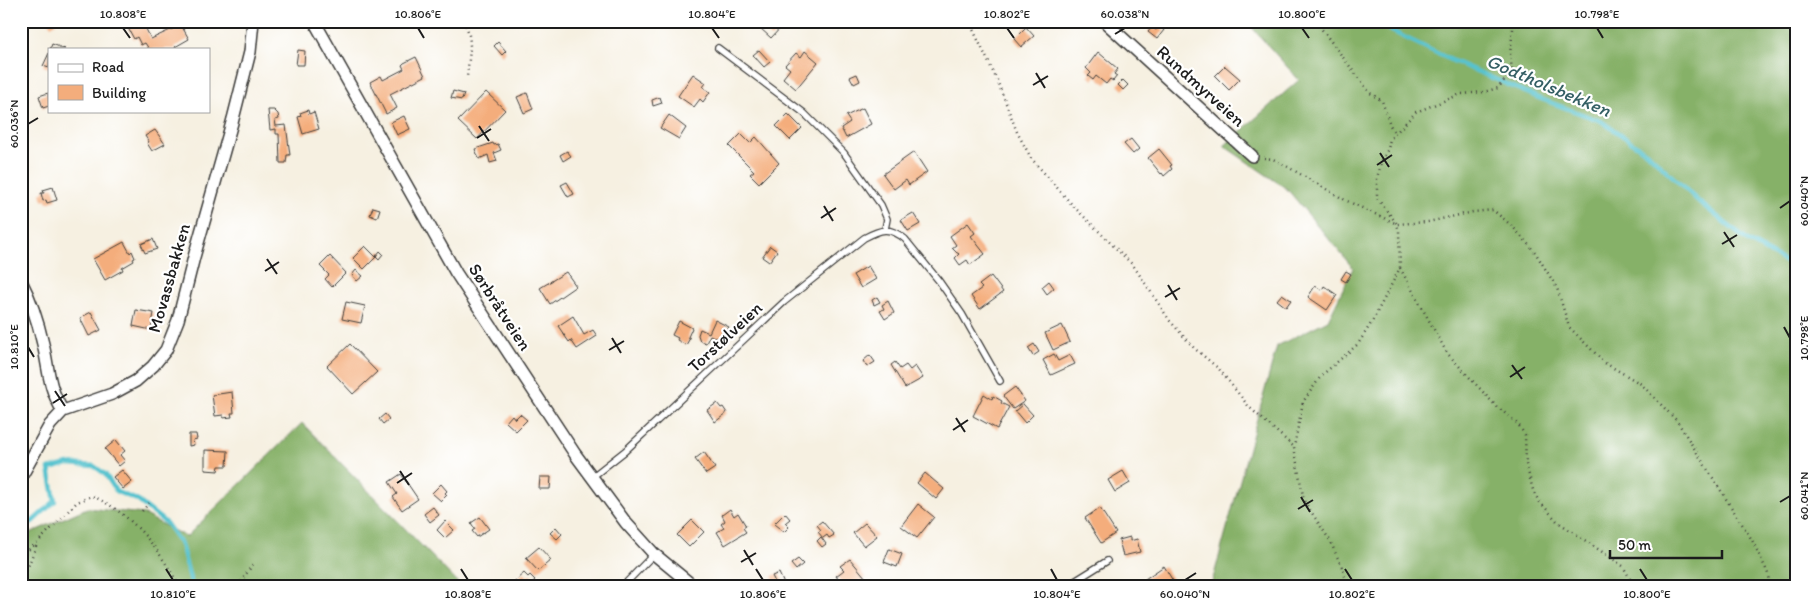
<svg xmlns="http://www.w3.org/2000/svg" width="1818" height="607" font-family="Itim,sans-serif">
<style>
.forest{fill:#86b168;stroke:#516642}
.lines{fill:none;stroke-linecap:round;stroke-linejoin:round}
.stream{stroke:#57c3cf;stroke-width:4.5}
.building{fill:#f4ad7c}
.service-casing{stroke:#3d3c3a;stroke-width:8}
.minor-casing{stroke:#3d3c3a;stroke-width:14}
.path{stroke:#3d3c3a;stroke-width:2.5;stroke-dasharray:1 4;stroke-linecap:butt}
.service{stroke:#fff;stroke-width:5.5}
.minor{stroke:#fff;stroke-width:11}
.ticks{fill:none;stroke:#1c1c1c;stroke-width:2}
.labels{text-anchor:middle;stroke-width:4.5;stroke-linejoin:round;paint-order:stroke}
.street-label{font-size:18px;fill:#1c1c1c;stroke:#fff}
.water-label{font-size:19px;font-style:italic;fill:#345f64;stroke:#fff}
.neatline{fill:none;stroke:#1c1c1c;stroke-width:2}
.ticks-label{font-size:12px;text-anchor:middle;fill:#1c1c1c}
</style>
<rect width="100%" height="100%" fill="#fff"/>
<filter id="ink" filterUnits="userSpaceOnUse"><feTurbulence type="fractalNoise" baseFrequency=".02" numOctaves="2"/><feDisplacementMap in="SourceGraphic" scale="10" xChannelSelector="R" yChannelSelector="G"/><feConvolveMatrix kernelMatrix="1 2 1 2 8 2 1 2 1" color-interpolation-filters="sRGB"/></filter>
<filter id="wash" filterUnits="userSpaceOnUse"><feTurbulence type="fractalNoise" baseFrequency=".0096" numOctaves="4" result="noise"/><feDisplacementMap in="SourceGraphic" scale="20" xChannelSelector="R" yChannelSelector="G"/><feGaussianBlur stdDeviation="1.12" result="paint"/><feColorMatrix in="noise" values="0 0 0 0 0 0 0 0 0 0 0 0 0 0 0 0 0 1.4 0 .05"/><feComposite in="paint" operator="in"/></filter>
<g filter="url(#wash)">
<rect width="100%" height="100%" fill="#f6f0e1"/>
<path class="forest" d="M1246,21H1797V586H1211L1277,346L1328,320L1353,268L1287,189L1224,146L1299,80Z
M302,423L461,586H21V537L87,508L143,514L186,537Z"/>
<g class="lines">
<path class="stream" d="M1371,21L1453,61L1541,99L1601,121L1649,154L1699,202L1749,242L1793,266L1797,270
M21,532L55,501L49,469L68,464L94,466L105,474L117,492L137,500L166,523L181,544L192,586"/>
</g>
<g id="blocks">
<path class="building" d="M48,21H55L56,23L51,26Z
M142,21L151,39L181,25L189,39L175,47L176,49H149L145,43L141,45L137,37L134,39L128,28Z
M765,21H781L784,24L771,38L759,27Z
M1159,26L1164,30L1157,39L1148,32L1152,27L1156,30Z
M1026,27L1034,36L1021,47L1014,39Z
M498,42L506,51L502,55L494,46Z
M52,44L65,49H50Z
M298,50L305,51L304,65H296Z
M759,50L770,62L764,67L753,55Z
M805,51L818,62L796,89L783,78L790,69L785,65L796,53L801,57Z
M1098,52L1118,69L1114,74L1117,76L1113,81L1110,79L1106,84L1096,76L1093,80L1088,76L1091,73L1086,68Z
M49,53V68L43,66Z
M416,57L425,76L390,94L397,108L386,114L370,82L381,76L383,80L404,69L402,65L404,63Z
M1225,66L1240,79L1229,90L1215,76Z
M693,74L706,83L703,87L710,92L703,102L700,99L694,107L678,96Z
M857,74L860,81L854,84L850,77Z
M1123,80L1128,85L1123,90L1118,85Z
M453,91L464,94L462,100L451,98Z
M486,92L505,110L477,139L458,121Z
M48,93L49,106L43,108L39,96Z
M527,93L533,109L524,113L517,97Z
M660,97L662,103L653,106L652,100Z
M863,108L871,124L846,138L841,128L850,122L846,116Z
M268,110H274L278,114L279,119L275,120L276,126L286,125L290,155H287L286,163H280L279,134H276V129L270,130Z
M308,110L309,114L314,112L319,129L303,134L298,117L301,116L300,113Z
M788,114L802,128L790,140L776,126Z
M669,115L686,128L679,139L660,128Z
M404,116L410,129L397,135L391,122Z
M155,130L165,144L152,151L147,143L149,142L145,136Z
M741,134L750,143L756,137L779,163L759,183L750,174L754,171L729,146Z
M1131,139L1139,149L1133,154L1124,144Z
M493,143L494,145L498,144L501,150L494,153L497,161L490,163L488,155L479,159L475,149Z
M1159,149L1172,165L1170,166L1172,169L1164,176L1162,173L1161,174L1148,158Z
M567,151L571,156L563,161L560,155Z
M914,152L927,172L909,185L906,180L894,189L883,174Z
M567,182L574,194L568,197L561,185Z
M53,187L57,200L47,203L46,200L43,201L41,193H44L43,190Z
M373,207L380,209L377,218L370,215Z
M913,213L920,224L908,231L901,220Z
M968,223L975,233L971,236L985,254L970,265L967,260L960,265L955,258L959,254L958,253H957L952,248L956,245L950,236Z
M153,239L157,249L145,253L141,244Z
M124,242L130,253L132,251L135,258L133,259L134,261L122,268L123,270L105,280L93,259Z
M365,246L376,257L364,269L353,258Z
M770,246L777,251L769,262L762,257Z
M380,251L383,254L379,259L376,256Z
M330,256L346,273L332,287L325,279L329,275L320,266Z
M868,266L876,279L861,288L853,275Z
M356,270L363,276L357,281L352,275Z
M1346,271L1351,274L1346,282L1341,279Z
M566,272L576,286L550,304L540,288Z
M991,276L1003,292L980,309L971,296L982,288L979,285Z
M1049,281L1054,288L1047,294L1042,287Z
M1315,286L1322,290L1324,286L1337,295L1327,310L1308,297Z
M1282,294L1291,300L1286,307L1277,300Z
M877,297L880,302L874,305L872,300Z
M888,301L894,313L885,319L880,311L884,309L882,305Z
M346,302L365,306L361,323L342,319Z
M136,310L154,313L151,330L133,326Z
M91,312L101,330L89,336L80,318Z
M573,316L584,335L593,330L597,336L577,349L571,340L569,342L558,326Z
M715,320L729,327L722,341L710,335L706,343L700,341L698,335L700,329L709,333Z
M679,321L692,328L688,337L690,338L686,345L677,340L678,338L672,335Z
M1062,325L1070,342L1053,350L1045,333Z
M350,344L377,372L353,394L327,366Z
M1034,344L1039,352L1033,356L1028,348Z
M1054,354L1058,361L1070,355L1075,364L1051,375L1043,360Z
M870,355L875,362L867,367L863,361Z
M895,362L900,369L906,365L910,370L915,366L923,378L905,388L891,365Z
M1015,387L1025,401L1013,409L1003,396Z
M232,392L234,413H231L232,417L223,418V415L215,416L212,395Z
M984,394L992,399L993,396L1002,401L1001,403L1009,407L997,429L973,416Z
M717,403L721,408L723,407L727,413L715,422L707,410Z
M1023,404L1033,415L1025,423L1015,411Z
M385,414L389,419L383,424L379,419Z
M520,414L527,420L516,431L506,422L512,415L515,419Z
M189,434H196L197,439L193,440L194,445L189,446Z
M116,440L125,451L120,455L125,461L119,466L105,449Z
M205,450L228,451L227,466H219L218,471L205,470Z
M704,452L715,468L706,474L695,459Z
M122,470L132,482L123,489L113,477Z
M1123,471L1130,483L1115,492L1108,480Z
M925,473L944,489L936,499L917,483Z
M401,474L418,499L402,510L393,497L397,494L389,482Z
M540,477H551L550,489H539Z
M441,484L447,491L445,493L447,495L441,501L432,493Z
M918,504L934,517L917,538L901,526Z
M433,507L439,515L430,522L424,514Z
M1100,508L1116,533L1101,543L1085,518Z
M730,509L734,516L738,513L746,526L743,528L746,532L725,545L717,532L724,528L721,524L725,521L722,515Z
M785,513L790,519L785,523L789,527L784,532L774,524Z
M480,517L489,529L477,537L472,531L475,529L471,523Z
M692,520L704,532L689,547L677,535Z
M445,521L454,530L445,538L437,530Z
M822,521L834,535L829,538L827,535L823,538L818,532L821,530L817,525Z
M865,523L877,536L864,546L853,533Z
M556,527L562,534L557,539L550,533Z
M821,537L826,544L822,547L817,541Z
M1130,537V541L1137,539L1140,552L1123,556L1119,540Z
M539,547L551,560L538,571L526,558Z
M889,549L902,554L897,567L884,562Z
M798,559L803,564L796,570L791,564Z
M850,559L866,578L856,586H843L836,576L844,570L840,566Z
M1164,566L1176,586H1149L1145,579Z
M524,573L528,577L530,575L535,580L532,583L535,586H509Z
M779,573L784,584L777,586L772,576Z"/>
</g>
</g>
<g filter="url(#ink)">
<use href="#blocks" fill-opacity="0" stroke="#3d3c3a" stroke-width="1"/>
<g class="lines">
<defs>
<path id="service" d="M718,48L804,113L844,153L881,205L887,219L885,229
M592,477L625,451L784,302L864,238C881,229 889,226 905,239L939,281L962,314L1000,381
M623,586L654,554
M1067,586L1107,561"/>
<path id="minor" d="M314,21L456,273L575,454L626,523L654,554L693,586
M1104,21L1252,156
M21,281C31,300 38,322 43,344C49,369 48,388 63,411
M21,477L50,425L63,411L112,394L136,381L153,366L166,350L178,320L194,257L233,119L250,52L253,21"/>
</defs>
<use href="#service" class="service-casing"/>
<use href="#minor" class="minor-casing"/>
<path class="path" d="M463,21C475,38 468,59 467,78
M969,21L997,80L1017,132L1031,158L1074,207L1133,265L1170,321L1194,348L1219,369L1249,407L1294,447
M1317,21L1320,27L1370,93L1382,101L1390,125L1395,134
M1264,158L1273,159L1288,167L1345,200L1397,224L1428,222L1473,212L1493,210L1513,227L1535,252L1557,288L1569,327L1605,363L1641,384L1677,421L1752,540L1767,571L1772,586
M1400,268L1447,353L1495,405L1518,424L1525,435L1526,464L1533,490L1538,500L1558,522L1623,566L1634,586
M142,511L149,503
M21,556L38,542L77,502L92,496C132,513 159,549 179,586
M21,584L37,544
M238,586L253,564
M1348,586L1342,567L1329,539L1304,501L1294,447L1303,402L1321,376L1358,344L1372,322L1400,268L1399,231L1397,224L1377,198V178L1382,160L1388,149L1390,139L1416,112L1461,94L1484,92L1498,88L1512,71L1510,53L1514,21"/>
<use href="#service" class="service"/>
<use href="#minor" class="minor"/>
</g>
</g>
<path class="ticks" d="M123,28L130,38M418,28L424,38M712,28L719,38M1007,28L1014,38M1302,28L1309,38M1597,28L1603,38M1115,34L1125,28M1036,73L1045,88M1033,85L1048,76M28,124L38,118M479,126L489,141M477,138L491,129M1380,153L1389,167M1377,165L1392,155M824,206L833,221M1780,208L1790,201M821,218L836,208M1724,232L1734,247M1722,244L1737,235M267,259L277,274M265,271L279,262M1168,285L1177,300M1165,297L1180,288M1784,327L1790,338M612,338L621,353M28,347L34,357M609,350L624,341M1512,365L1522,379M1510,377L1525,367M55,391L65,406M53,403L67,394M956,418L965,432M953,430L968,420M400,471L409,485M397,483L412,473M1301,497L1310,512M1780,502L1790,496M1298,509L1313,500M744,550L753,565M741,562L756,553M166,569L173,580M461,569L468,580M756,569L763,580M1051,569L1057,580M1345,569L1352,580M1640,569L1647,580M1185,580L1196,573"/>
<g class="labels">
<g class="street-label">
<text transform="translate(1201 86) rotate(42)" y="6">Rundmyrveien</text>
<text transform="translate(169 278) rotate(-74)" y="6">Movassbakken</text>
<text transform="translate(500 307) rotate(57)" y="6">Sørbråtveien</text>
<text transform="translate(725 337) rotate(-43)" y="6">Torstølveien</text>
</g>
<g class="water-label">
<text transform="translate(1549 85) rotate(23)" y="7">Godtholsbekken</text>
</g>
</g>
<rect width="1818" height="607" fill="none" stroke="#fff" stroke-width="55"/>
<rect x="48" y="48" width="162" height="65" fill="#ffffff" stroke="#a4a4a4"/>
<rect x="58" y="64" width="25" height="8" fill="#ffffff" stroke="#a4a4a4"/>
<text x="92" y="72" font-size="15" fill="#1c1c1c">Road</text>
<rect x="58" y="85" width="25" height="15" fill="#f4ad7c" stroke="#a4a4a4"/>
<text x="92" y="98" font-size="15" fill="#1c1c1c">Building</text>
<path d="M1610 550v8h112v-8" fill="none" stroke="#1c1c1c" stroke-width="2.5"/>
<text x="1618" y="550" font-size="15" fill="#1c1c1c" stroke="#ffffff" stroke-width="4" paint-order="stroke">50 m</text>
<rect x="28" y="28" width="1762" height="552" class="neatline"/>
<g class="ticks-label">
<text x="123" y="18">10.808°E</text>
<text x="418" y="18">10.806°E</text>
<text x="712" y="18">10.804°E</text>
<text x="1007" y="18">10.802°E</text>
<text x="1125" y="18">60.038°N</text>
<text x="1302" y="18">10.800°E</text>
<text x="1597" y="18">10.798°E</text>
<text transform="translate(14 124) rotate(-90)" y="4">60.036°N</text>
<text transform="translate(1804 201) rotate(-90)" y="4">60.040°N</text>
<text transform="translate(1804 338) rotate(-90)" y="4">10.798°E</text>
<text transform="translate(14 347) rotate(-90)" y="4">10.810°E</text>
<text transform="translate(1804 496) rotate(-90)" y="4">60.041°N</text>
<text x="173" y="598">10.810°E</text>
<text x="468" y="598">10.808°E</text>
<text x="763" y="598">10.806°E</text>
<text x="1057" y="598">10.804°E</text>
<text x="1185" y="598">60.040°N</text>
<text x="1352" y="598">10.802°E</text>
<text x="1647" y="598">10.800°E</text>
</g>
</svg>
